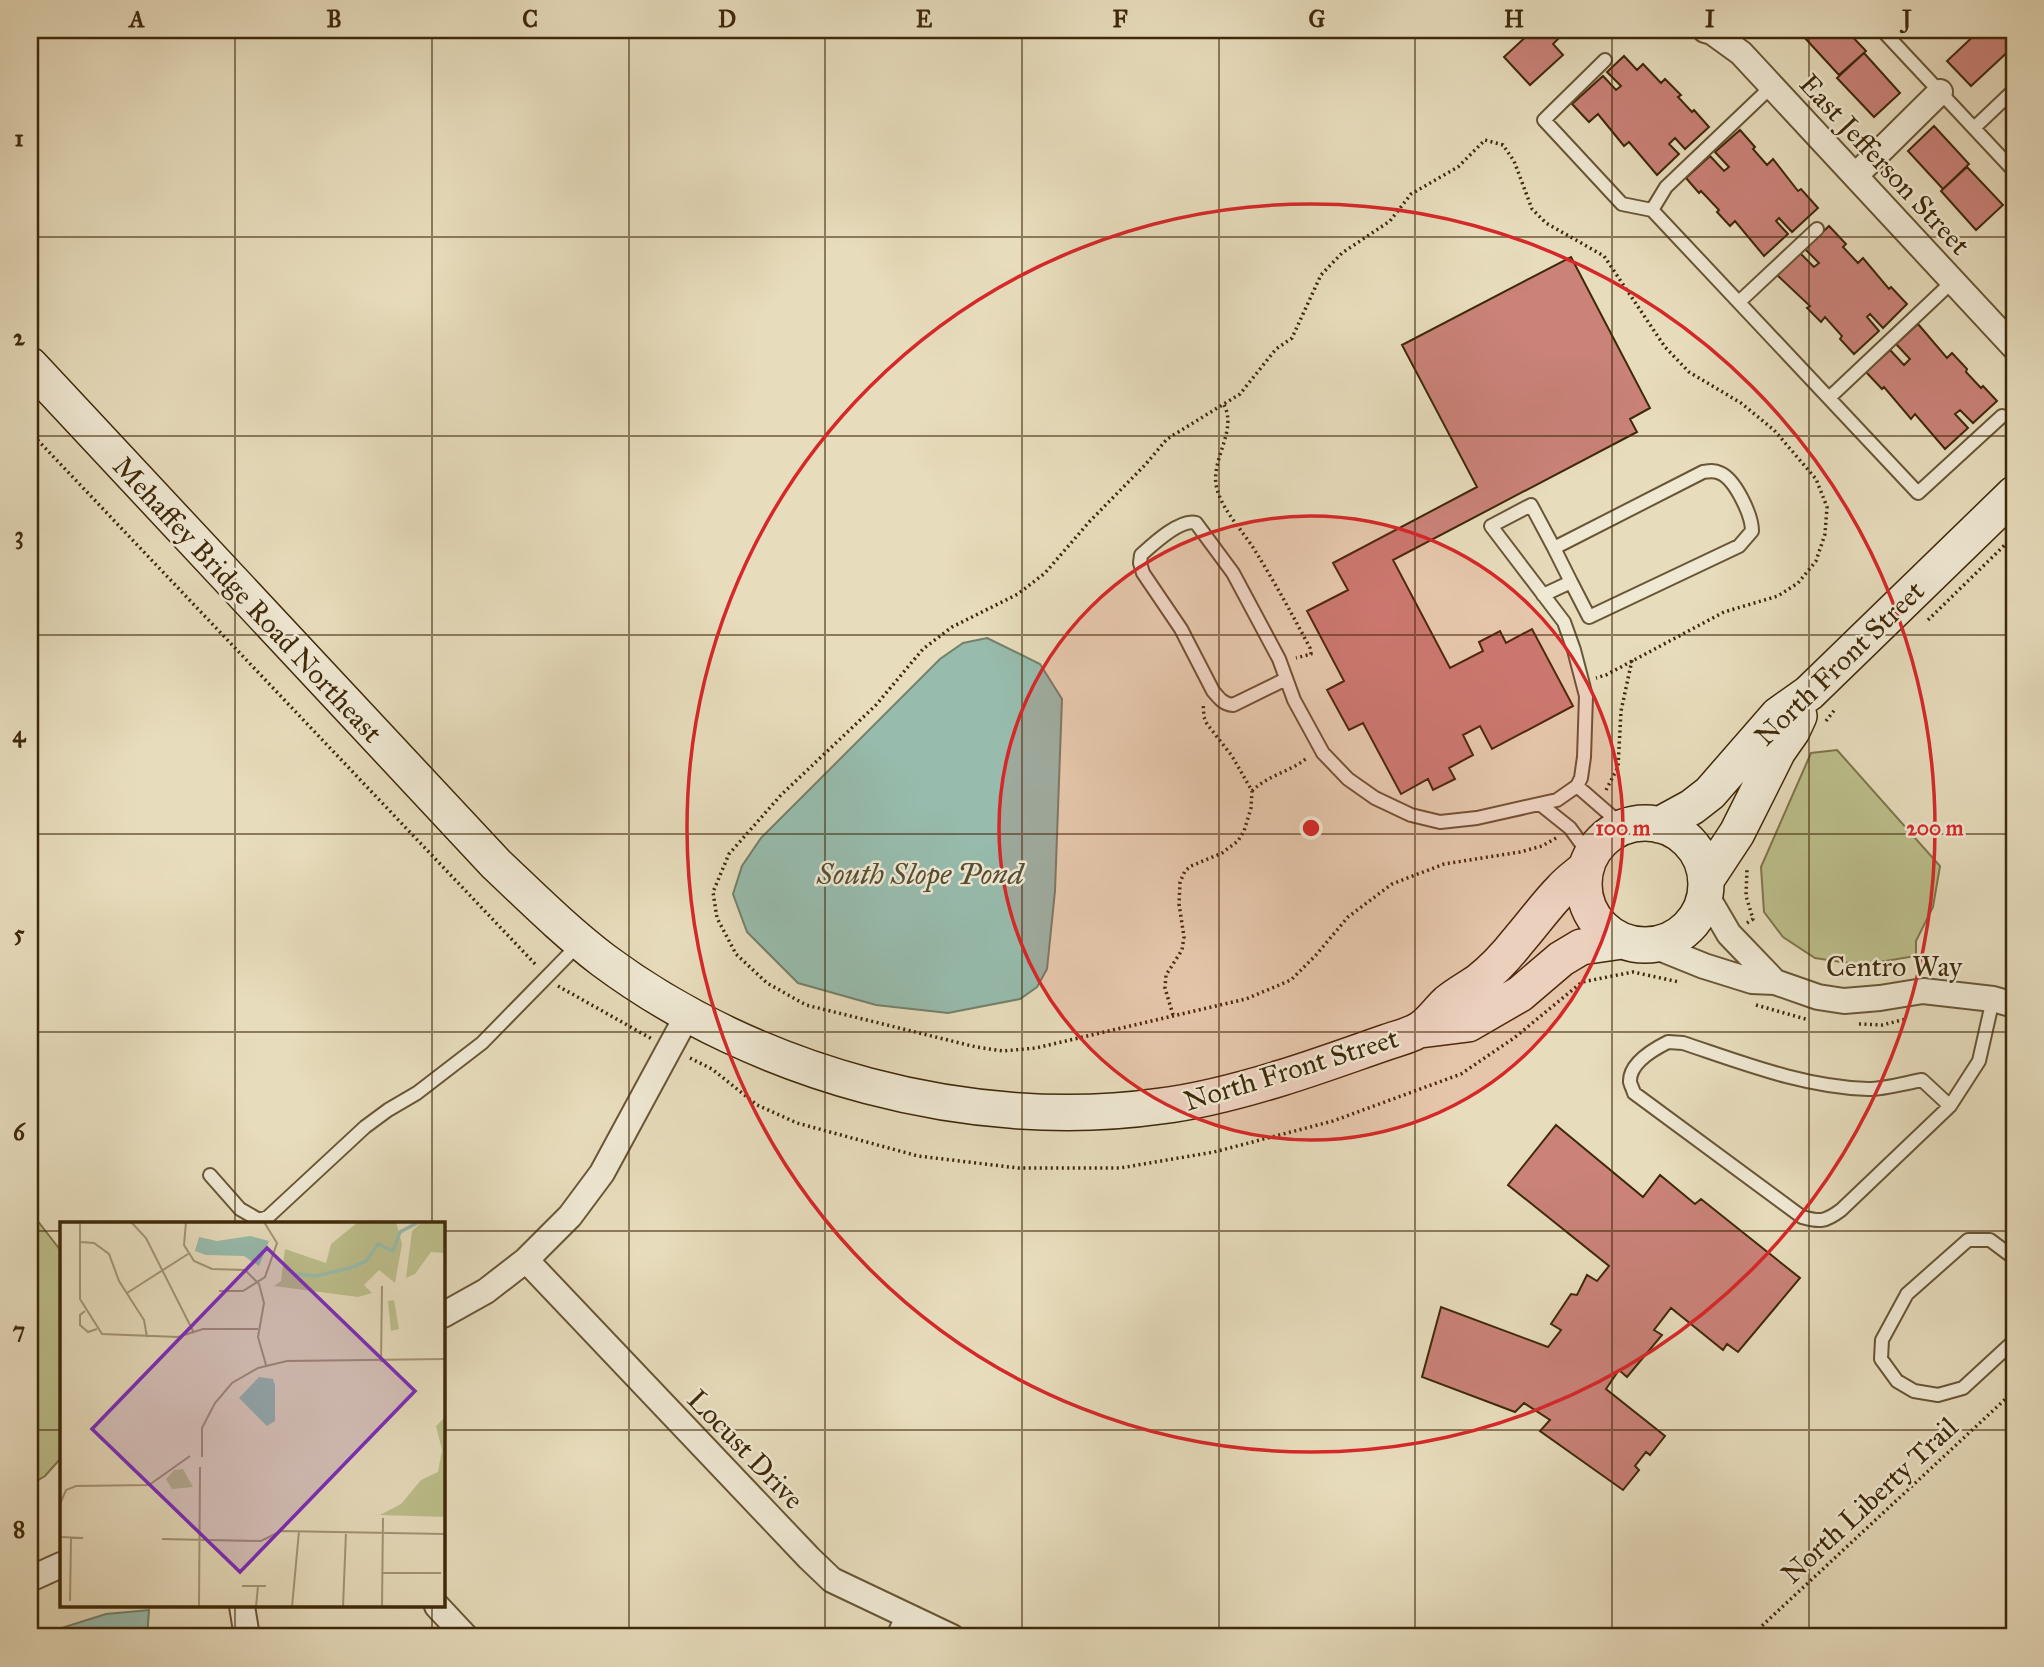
<svg xmlns="http://www.w3.org/2000/svg" width="2044" height="1667" font-family="'IM FELL Great Primer',serif">
<style>
.green{fill:#bcbf8c;stroke:#7e744a;stroke-width:2}
.water{fill:#97bcad;stroke:#74816b;stroke-width:2}
.building{fill:#ca8279;stroke:#3f2909;stroke-width:2}
.lines{fill:none;stroke-linecap:round;stroke-linejoin:round}
.service-casing{stroke:#695636;stroke-width:16}
.minor-casing{stroke:#695636;stroke-width:28}
.secondary-casing{stroke:#3f2909;stroke-width:38}
.path{stroke:#3f2909;stroke-width:3.5;stroke-dasharray:2 3.5;stroke-linecap:butt}
.service{stroke:#efe8d3;stroke-width:12}
.minor{stroke:#efe8d3;stroke-width:24}
.secondary{stroke:#efe8d3;stroke-width:35}
.grid{fill:none;stroke:#3f2909;stroke-width:2;stroke-opacity:0.55}
.ring{fill:none;stroke:#d62828;stroke-width:3.5}
.labels{text-anchor:middle;stroke-width:5;stroke-linejoin:round;paint-order:stroke}
.street-label{font-size:28px;fill:#3f2909;stroke:#efe8d3}
.water-label{font-size:30px;font-style:italic;fill:#554e32;stroke:#efe8d3}
.inset-river{fill:none;stroke:#97bcad;stroke-width:3.5}
.inset-road{fill:none;stroke:#a49474;stroke-width:2}
.view{fill:#7b2cbf;fill-opacity:0.15;stroke:#7b2cbf;stroke-width:3.5}
.inset-edge{fill:none;stroke:#3f2909;stroke-width:3.5}
.centre{fill:#d62828;stroke:#efe8d3;stroke-width:3.5}
.ring-label{font-size:21px;text-anchor:middle;font-weight:bold;fill:#d62828;stroke:#efe8d3;stroke-width:5;stroke-linejoin:round;paint-order:stroke}
.neatline{fill:none;stroke:#3f2909;stroke-width:2.5}
.grid-label{font-size:23px;text-anchor:middle;font-weight:bold;fill:#3f2909}
</style>
<rect width="100%" height="100%" fill="#e7dcbc"/>
<filter id="stains"><feTurbulence type="fractalNoise" baseFrequency=".00286" numOctaves="4"/><feColorMatrix values="0 0 0 0 .2 0 0 0 0 .09 0 0 0 0 .02 0 0 0 .5 -.17"/></filter>
<radialGradient id="worn" r=".72"><stop offset=".6" stop-color="#630" stop-opacity="0"/><stop offset="1" stop-color="#630" stop-opacity=".3"/></radialGradient>
<path class="green" d="M1837,750L1940,866L1933,907L1916,941V956L1861,965L1815,958L1783,937L1764,912L1761,867L1811,753Z
M30,1211L61,1251V1458L45,1476L30,1485Z"/>
<path class="water" d="M987,638L1040,664L1062,699L1055,891L1047,969L1037,987L1020,999L948,1013L876,1005L798,983L747,932L733,894L742,866L761,838L940,659L963,643Z
M149,1610L147,1637H33L106,1614Z"/>
<path class="building" d="M1533,30H1551L1559,38L1553,44L1563,55L1530,85L1504,57Z
M1812,30H1846L1866,51L1839,75L1804,37Z
M1980,30H2014V46L1971,86L1947,61Z
M1864,53L1900,93L1874,117L1837,78Z
M1624,56L1637,70L1643,64L1661,83L1665,79L1681,95L1678,97L1692,112L1694,110L1709,127L1685,149L1675,138L1669,144L1679,154L1657,175L1629,142L1624,146L1598,114L1589,122L1572,104L1603,76L1616,90L1621,86L1607,72Z
M1934,126L1969,164L1943,189L1908,151Z
M1740,130L1755,147L1753,149L1767,165L1773,159L1798,191L1801,189L1818,208L1792,232L1779,218L1776,221L1788,234L1764,256L1735,221L1730,226L1717,212L1719,210L1701,191L1699,193L1686,178L1710,156L1724,171L1729,167L1715,152Z
M1967,167L2003,205L1976,230L1941,191Z
M1829,226L1846,244L1843,247L1858,263L1863,258L1889,289L1891,287L1907,304L1883,328L1870,314L1867,317L1879,331L1854,354L1840,339L1842,336L1825,317L1821,322L1807,308L1810,306L1777,275L1800,253L1814,267L1819,263L1805,249Z
M1571,257L1650,408L1630,419L1637,432L1393,560L1450,668L1483,651L1479,642L1500,631L1506,643L1532,629L1573,706L1492,749L1480,726L1463,735L1473,755L1449,768L1455,779L1433,790L1428,779L1401,794L1363,723L1349,730L1327,690L1344,681L1307,611L1348,590L1333,563L1477,487L1402,345Z
M1918,324L1947,358L1952,353L1967,369L1966,372L1981,388L1983,386L1997,401L1973,423L1960,410L1955,414L1968,428L1945,449L1915,414L1911,419L1884,387L1882,389L1866,372L1890,350L1904,365L1910,359L1896,344Z
M1556,1125L1643,1197L1660,1175L1695,1204L1701,1199L1800,1278L1738,1352L1727,1344L1723,1350L1671,1308L1654,1330L1662,1335L1627,1377L1619,1370L1606,1389L1665,1436L1650,1455L1646,1452L1635,1466L1639,1470L1623,1490L1540,1431L1550,1420L1524,1403L1515,1412L1422,1377L1441,1307L1548,1347L1561,1330L1551,1324L1571,1294L1577,1295L1587,1275L1597,1281L1609,1266L1508,1185Z"/>
<g class="lines">
<defs>
<path id="service" d="M1882,30L2014,171
M1605,60L1544,120L1622,204L1652,210L1918,493L2002,416
M1974,128L2014,90
M1652,210L1666,187L1772,86
M1739,302L1817,229
M1829,398L1953,281
M1554,548L1571,582
M1286,679L1233,705C1223,704 1219,698 1213,691L1181,629L1143,573L1140,563L1141,555C1153,544 1181,518 1196,523L1233,573L1279,659L1294,700L1323,753L1348,779L1375,798L1411,815L1440,822L1477,818L1557,800L1577,786L1581,778L1584,757L1586,696L1574,650L1564,622L1491,526L1531,505L1554,548L1703,472C1709,471 1714,470 1720,473C1735,479 1752,515 1752,531L1739,546L1589,617L1571,582L1543,595
M1577,786L1623,826
M1540,804L1570,828L1591,857
M1668,1042L1683,1043C1743,1063 1804,1087 1868,1089C1885,1089 1905,1083 1922,1080L1950,1106L1841,1210C1825,1222 1820,1222 1802,1217L1634,1093C1633,1089 1631,1086 1630,1082C1629,1063 1654,1049 1668,1042Z
M1950,1106L1979,1061L1993,999
M210,1175L240,1209L259,1220L268,1217L365,1127L388,1110L417,1093L482,1043L579,944
M2014,1258L1990,1240H1968L1907,1294L1882,1340L1881,1359L1897,1381L1914,1391L1938,1395L1963,1388L2014,1341"/>
<path id="minor" d="M1705,30L1712,32L1741,53L2014,347
M1856,175L1940,92
M1705,893L1729,934L1775,982
M1652,945L1704,966L1752,981L1775,982L1818,997L1844,1001L1880,998L1923,991L1993,999L2014,1005
M526,1260L809,1558L832,1580L952,1637
M443,1315L486,1291L526,1260L570,1216L602,1173L688,1014
M30,1579L61,1565
M242,1606L247,1637
M437,1606L466,1637
M899,1637L908,1617"/>
<path id="secondary" d="M30,365L496,864C531,897 565,931 603,960C756,1074 971,1133 1161,1106C1202,1101 1242,1090 1281,1078C1317,1067 1352,1054 1387,1042C1398,1038 1413,1035 1422,1028C1432,1021 1439,1010 1448,1002C1458,994 1469,988 1479,981C1493,970 1507,955 1518,941C1533,924 1546,905 1562,889C1569,881 1578,875 1586,868
M1584 884a61 61 0 1 1 122 0a61 61 0 1 1-122 0Z
M1659,825L1692,807L1710,793L1778,715L1809,693L2014,494
M1706,880L1737,833L1778,751L1792,731L1799,716
M1420,1030L1468,1024L1520,994L1561,959L1581,947L1622,941"/>
</defs>
<use href="#service" class="service-casing"/>
<use href="#minor" class="minor-casing"/>
<use href="#secondary" class="secondary-casing"/>
<path class="path" d="M1224,405C1238,431 1209,461 1217,489C1223,511 1242,530 1254,549C1274,581 1292,614 1310,648L1311,654L1296,658
M30,432L537,966
M1928,620L2014,536
M1826,721L1836,708
M1606,790L1618,767L1621,711L1632,660
M1252,791C1268,775 1290,772 1307,758
M1556,838L1542,846L1520,852L1444,864L1392,884L1348,917L1316,955L1291,980L1246,999L1036,1048L1003,1051L976,1047L806,1005L767,983L736,954L717,918L713,892L729,854L781,795L876,705L923,649L952,627L1018,594L1045,573L1090,521L1145,465L1167,439L1240,394L1276,349L1292,338L1321,275L1342,253L1390,221L1411,194L1458,167L1485,140L1503,145L1514,161L1532,209L1546,223L1604,256L1665,347L1689,372L1741,403L1774,430L1816,479L1827,507L1825,534L1816,561L1798,583L1778,596L1724,612L1606,675L1596,678
M1747,923L1753,919L1746,896L1747,869
M558,986L652,1039
M1756,1005L1809,1020
M1173,1015L1165,988L1166,975L1182,950L1184,937L1179,904L1180,882L1185,871L1191,866L1222,853L1238,841L1244,831L1251,808L1252,791L1232,756L1207,724L1204,717L1203,703
M1859,1024L1882,1025L1906,1019
M690,1058L712,1069L757,1105L797,1123L918,1156L1018,1168H1120L1214,1152L1333,1121L1461,1074L1514,1038L1582,982L1633,972L1679,982
M1750,1637L2014,1391"/>
<use href="#service" class="service"/>
<use href="#minor" class="minor"/>
<use href="#secondary" class="secondary"/>
</g>
<path class="grid" d="M235,30V1224M432,30V1224M629,30V1637M825,30V1637M1022,30V1637M1219,30V1637M1415,30V1637M1612,30V1637M1809,30V1637M30,237H2014M30,436H2014M30,635H2014M30,834H2014M30,1032H2014M30,1231H61M443,1231H2014M30,1430H61M443,1430H2014M235,1606V1637M432,1606V1637"/>
<circle cx="1311" cy="828" r="312" fill="#d62828" fill-opacity=".12"/>
<g class="ring">
<circle cx="1311" cy="828" r="312"/>
<circle cx="1311" cy="828" r="624"/>
</g>
<g class="labels">
<g class="street-label">
<text transform="translate(1885 164) rotate(47)" y="10">East Jefferson Street</text>
<text transform="translate(248 599) rotate(47)" y="10">Mehaffey Bridge Road Northeast</text>
<text transform="translate(1839 663) rotate(-44)" y="10">North Front Street</text>
<text x="1894" y="976">Centro Way</text>
<text transform="translate(1291 1069) rotate(-17)" y="10">North Front Street</text>
<text transform="translate(746 1449) rotate(46)" y="10">Locust Drive</text>
<text transform="translate(1869 1500) rotate(-43)" y="10">North Liberty Trail</text>
</g>
<g class="water-label">
<text x="920" y="884">South Slope Pond</text>
</g>
</g>
<g transform="translate(60 1222)">
<rect width="385" height="385" fill="#e7dcbc"/>
<path d="M298,0H336L342,22L335,61L319,48L304,63L312,71L298,75L214,64L221,59L225,27L266,41L271,22ZM362,0H385V31L371,30L355,52L346,56L352,9ZM334,78L339,107L331,109L328,79ZM385,195V295L320,293L341,282L361,258L378,250L382,228L376,204ZM123,247L133,265L112,267L106,257L114,248Z" fill="#bcbf8c"/>
<path d="M190,14L209,19L199,44L184,34L146,33L135,29L139,15L157,19ZM199,155L213,157L215,164V199L207,204L179,176Z" fill="#97bcad"/>
<path class="inset-river" d="M236,52L256,54L290,46L306,39L318,22L333,29L340,10L359,0"/>
<path class="inset-road" d="M20,0V77L42,112L118,115L143,107H198M71,0L86,16L134,111M126,0L124,23L134,39L152,47L185,48L199,62L204,81L198,115L206,143M20,20L34,21L49,32L59,59L84,98L87,115M159,69H183L205,55L217,21L204,0M67,71L128,32M25,89L20,93V103L28,110L37,107M321,140L322,64M142,235V206L155,181L172,161L198,146L227,139L385,137M0,282L6,268L16,264L89,263L130,234M0,315L23,316M102,317L201,319L221,309L384,312M323,351H381M182,364H206M10,379L11,316M139,385L140,245M196,385L198,364M232,385L239,309M283,385L286,310M322,385L323,296"/>
<path class="view" d="M207,26L355,169L180,350L32,207Z"/>
<rect width="385" height="385" class="inset-edge"/>
</g>
<circle cx="1311" cy="828" r="10" class="centre"/>
<g class="ring-label">
<text x="1623" y="835">100 m</text>
<text x="1935" y="835">200 m</text>
</g>
<rect width="2044" height="1667" fill="none" stroke="#e7dcbc" stroke-width="77"/>
<rect x="38" y="38" width="1968" height="1590" class="neatline"/>
<g class="grid-label">
<text x="137" y="27">A</text>
<text x="334" y="27">B</text>
<text x="530" y="27">C</text>
<text x="727" y="27">D</text>
<text x="924" y="27">E</text>
<text x="1120" y="27">F</text>
<text x="1317" y="27">G</text>
<text x="1514" y="27">H</text>
<text x="1710" y="27">I</text>
<text x="1907" y="27">J</text>
<text x="19" y="146">1</text>
<text x="19" y="345">2</text>
<text x="19" y="543">3</text>
<text x="19" y="742">4</text>
<text x="19" y="941">5</text>
<text x="19" y="1140">6</text>
<text x="19" y="1338">7</text>
<text x="19" y="1537">8</text>
</g>
<rect width="100%" height="100%" filter="url(#stains)"/>
<rect width="100%" height="100%" fill="url(#worn)"/>
</svg>
